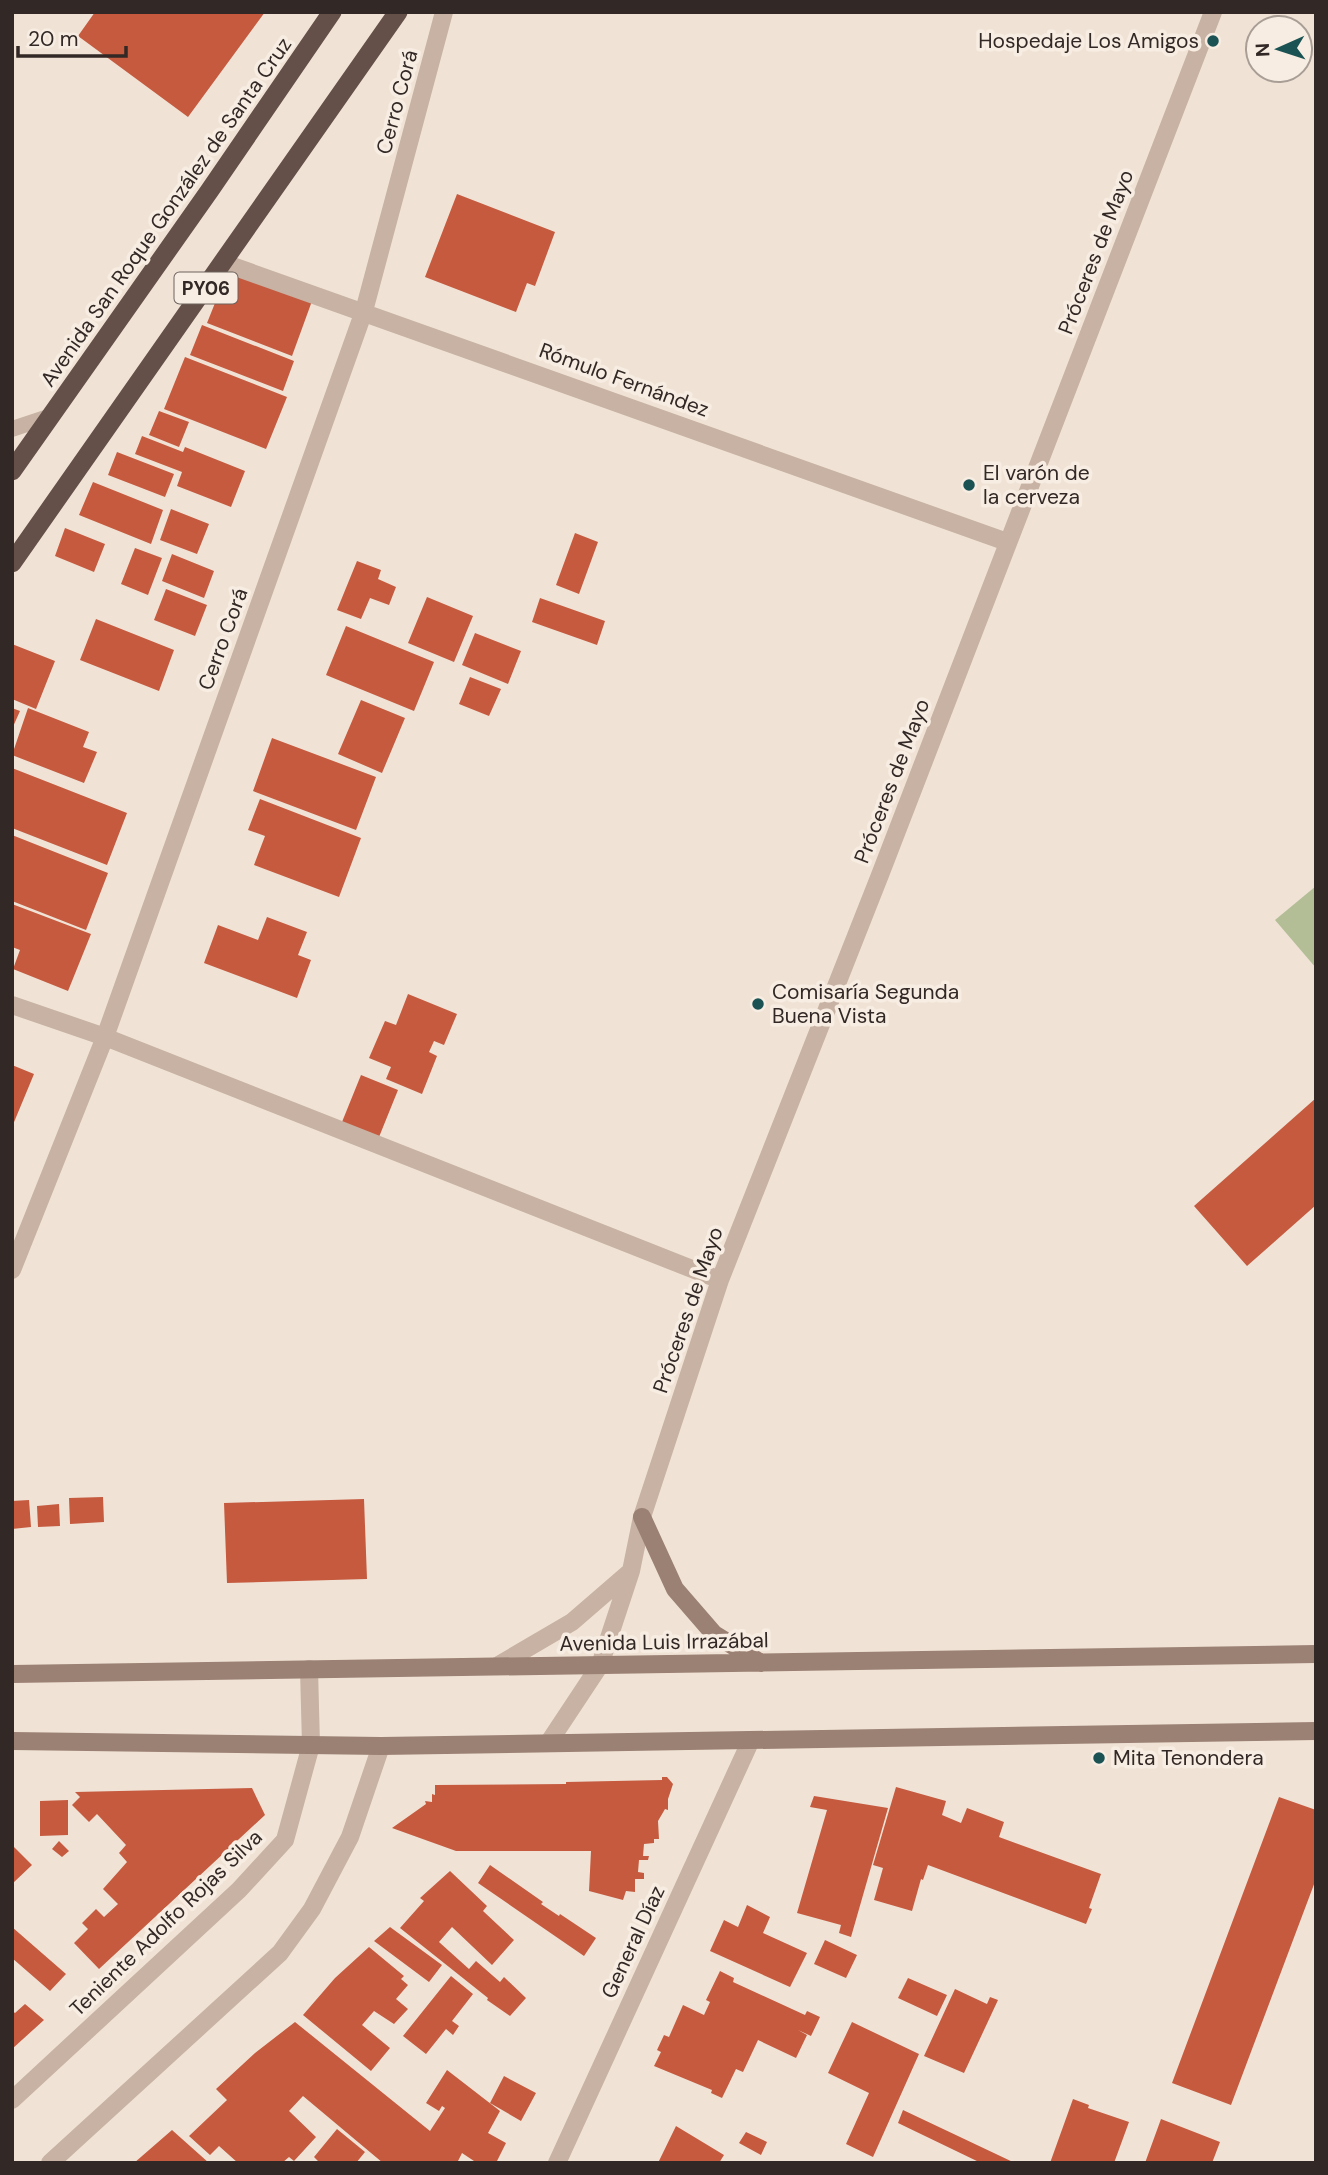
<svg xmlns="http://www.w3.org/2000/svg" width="1328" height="2175" font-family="'DM Sans',sans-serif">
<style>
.green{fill:#b3be97}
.building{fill:#c55a3f}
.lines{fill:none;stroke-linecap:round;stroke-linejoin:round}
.service{stroke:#c7b2a3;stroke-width:16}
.minor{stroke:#c7b2a3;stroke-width:18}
.secondary{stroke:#9b8174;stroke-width:18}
.trunk{stroke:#645049;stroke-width:19}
.poi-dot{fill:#1b5253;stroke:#f8ede2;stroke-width:2.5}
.labels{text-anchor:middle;stroke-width:7;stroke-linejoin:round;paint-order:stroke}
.shield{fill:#f8ede2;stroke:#6d635e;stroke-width:2}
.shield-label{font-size:19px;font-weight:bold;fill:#322825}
.poi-label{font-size:21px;fill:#322825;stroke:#f8ede2;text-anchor:start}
.street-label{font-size:21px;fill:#322825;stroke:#f8ede2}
</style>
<rect width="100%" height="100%" fill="#f0e3d6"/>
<path class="green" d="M1316,886V968L1275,920Z"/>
<path class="building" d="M95,12H265L188,117L78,36Z
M457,194L555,232L535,286L527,283L516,312L425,277Z
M235,272L312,301L292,356L207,323L219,293L226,295Z
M202,325L294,361L283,391L190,355Z
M185,357L287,397L266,449L164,409Z
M159,411L189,422L179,447L149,435Z
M142,436L183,452L185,447L245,471L231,507L177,486L182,472L135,454Z
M117,452L174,474L165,497L108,475Z
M93,482L163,510L151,544L79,515Z
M171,509L209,524L197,554L160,540Z
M65,528L105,544L94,572L55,556Z
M575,533L598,542L579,594L556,585Z
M135,548L162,558L148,595L121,584Z
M172,554L214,571L204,598L162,581Z
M357,561L381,570L378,579L396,587L389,605L370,598L361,619L337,610Z
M166,589L207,605L195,636L154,620Z
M427,597L473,616L454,662L408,643Z
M540,598L605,621L597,645L532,622Z
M96,619L174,650L159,691L80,660Z
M346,626L434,662L414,711L326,675Z
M475,633L521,651L508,684L462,665Z
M12,644L55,661L36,709L12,699Z
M470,677L501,689L489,716L459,704Z
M361,700L405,718L382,773L338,754Z
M12,708L20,711L12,729Z
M28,708L89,732L83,747L97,752L84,783L12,755Z
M272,738L376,777L356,830L253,791Z
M12,768L127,813L107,865L12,828Z
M260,799L361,838L339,897L254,865L265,836L248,830Z
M12,835L108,873L86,930L12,901Z
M12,904L91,934L68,991L13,969L20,950L12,947Z
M267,917L307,932L298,955L311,960L297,998L204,963L218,925L258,940Z
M408,994L457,1014L444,1045L434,1041L429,1052L437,1056L422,1094L386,1079L391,1067L369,1058L385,1021L396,1025Z
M12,1065L34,1074L12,1127Z
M361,1075L398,1090L379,1137L342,1122Z
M1316,1098V1205L1247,1266L1194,1206Z
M103,1497L104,1522L70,1524L69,1498Z
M364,1499L367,1579L227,1583L224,1503Z
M29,1500L31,1527L12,1529V1501Z
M59,1504L60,1526L38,1527L37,1506Z
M662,1777H667L673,1784L668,1799V1810L665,1809L658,1821L659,1839H654V1843L644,1844L643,1856H649L648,1860H639L638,1872L644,1873V1879H635V1892L626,1891L623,1900L589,1891L591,1851H456L392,1828L426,1804L425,1801L432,1802V1794L435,1795V1785L566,1784V1782L662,1780Z
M896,1787L946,1801L942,1815L961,1823L967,1808L1004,1822L999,1837L1101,1874L1089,1908L1092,1909L1086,1924L928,1865L923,1880L921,1879L912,1911L874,1900L883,1868L873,1865Z
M252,1788L265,1815L99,1969L74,1943L88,1929L82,1923L96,1909L104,1917L118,1904L103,1889L127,1862L119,1853L126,1845L97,1814L89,1822L72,1805L80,1797L75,1792Z
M814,1796L888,1808L851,1937L839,1933L841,1925L797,1913L827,1810L810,1807Z
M1279,1797L1316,1810V1879L1231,2105L1172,2083Z
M68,1800V1835L40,1836V1801Z
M59,1841L69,1851L62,1857L52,1849Z
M12,1845L32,1865L12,1884Z
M490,1865L543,1902L541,1904L559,1916L560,1914L596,1938L584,1956L478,1883Z
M450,1871L487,1906L483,1911L514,1940L492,1965L452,1927L439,1942L469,1969L476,1961L500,1982L504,1977L526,1998L510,2016L487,2000L488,1998L400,1928L424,1901L420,1898Z
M747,1905L770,1917L763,1933L807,1953L790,1987L710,1951L724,1920L738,1927Z
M12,1927L66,1974L50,1991L12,1958Z
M390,1927L442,1965L429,1982L374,1941Z
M825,1940L857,1955L846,1978L814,1964Z
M369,1947L404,1976L401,1979L408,1985L396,1999L408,2009L394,2024L374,2011L362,2025L390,2048L371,2071L303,2015L335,1978Z
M720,1971L734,1978L733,1982L805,2015L807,2011L820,2017L811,2036L798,2030L807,2035L796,2058L758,2040L743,2072L736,2069L722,2098L711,2093L712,2090L654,2066L661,2052L657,2050L664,2035L669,2037L683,2005L704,2015L710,2002L706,2000Z
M451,1976L473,1994L452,2021L459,2026L453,2035L446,2029L426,2054L403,2036Z
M908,1978L947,1995L937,2016L898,1998Z
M955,1989L987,2004L990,1997L998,2000L964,2073L924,2056Z
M25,2004L44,2020L12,2049V2011L15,2013Z
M295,2022L430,2131L445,2108L442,2106L439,2111L426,2103L447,2070L500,2111L488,2133L506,2143L496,2163H477L462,2153L457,2163H383L303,2096L289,2111L316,2137L294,2161L289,2157L282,2163H238L219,2146L210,2155L189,2136L227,2100L216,2089L255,2053Z
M852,2022L919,2054L873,2157L846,2144L869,2093L828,2073Z
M504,2076L536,2093L521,2121L490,2103Z
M1073,2099L1089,2105L1088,2108L1129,2122L1114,2163H1050Z
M903,2110L1015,2163H981L898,2123Z
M1161,2119L1220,2142L1212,2163H1145Z
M676,2126L724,2155L719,2163H658Z
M337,2129L365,2152L356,2163H320L314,2157Z
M172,2130L209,2163H134Z
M746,2132L767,2142L761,2155L739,2143Z"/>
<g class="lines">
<path class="service" d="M12,429L51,416"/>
<path class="minor" d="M224,263L1007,542
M12,1005L105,1037L720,1280
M12,1270L105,1037L364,311L444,12
M497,1666L572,1622L631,1571
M549,1742L600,1665L631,1571L642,1517L720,1280L880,875L1213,12
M12,2100L239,1890L285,1840L311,1745L309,1669
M50,2163L280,1953L312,1909L350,1837L381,1746
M557,2163L751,1740"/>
<path class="secondary" d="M642,1517L675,1589L714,1634L761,1663
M12,1674L1316,1654
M12,1741L381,1746L1316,1731"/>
<path class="trunk" d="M12,471L210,190L332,12
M12,563L398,12"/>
</g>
<g class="poi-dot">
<circle cx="1213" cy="41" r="7"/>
<circle cx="969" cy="485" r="7"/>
<circle cx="758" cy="1004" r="7"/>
<circle cx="1099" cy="1758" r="7"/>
</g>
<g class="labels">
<rect class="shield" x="174.5" y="272.5" width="63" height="31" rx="5"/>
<g class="shield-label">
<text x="206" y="295">PY06</text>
</g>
<g class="poi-label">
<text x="1199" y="48" text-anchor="end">Hospedaje Los Amigos</text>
<text x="983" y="480">El varón de<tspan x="983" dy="24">la cerveza</tspan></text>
<text x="772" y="999">Comisaría Segunda<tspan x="772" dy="24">Buena Vista</tspan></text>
<text x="1113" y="1765">Mita Tenondera</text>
</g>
<g class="street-label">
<text transform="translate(397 102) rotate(-75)" y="7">Cerro Corá</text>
<text transform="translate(166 212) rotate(-55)" y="7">Avenida San Roque González de Santa Cruz</text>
<text transform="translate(1096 252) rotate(-69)" y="7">Próceres de Mayo</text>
<text transform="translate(624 380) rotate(20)" y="7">Rómulo Fernández</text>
<text transform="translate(223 639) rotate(-70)" y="7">Cerro Corá</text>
<text transform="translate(892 781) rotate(-69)" y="7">Próceres de Mayo</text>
<text transform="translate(688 1310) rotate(-71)" y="7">Próceres de Mayo</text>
<text transform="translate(664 1642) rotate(-1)" y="7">Avenida Luis Irrazábal</text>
<text transform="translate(166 1923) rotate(-44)" y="7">Teniente Adolfo Rojas Silva</text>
<text transform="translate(633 1942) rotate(-65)" y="7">General Díaz</text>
</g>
</g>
<rect width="1328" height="2175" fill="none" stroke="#322825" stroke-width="28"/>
<g transform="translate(1279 49) rotate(267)"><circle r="33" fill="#f8ede2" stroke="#a99e96" stroke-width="2"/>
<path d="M0-5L12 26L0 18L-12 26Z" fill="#1b5253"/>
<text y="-10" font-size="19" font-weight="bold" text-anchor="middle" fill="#322825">N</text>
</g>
<path d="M18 46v10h108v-10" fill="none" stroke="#322825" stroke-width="3.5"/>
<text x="28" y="46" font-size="21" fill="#322825" stroke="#f8ede2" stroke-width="5" paint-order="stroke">20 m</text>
</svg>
